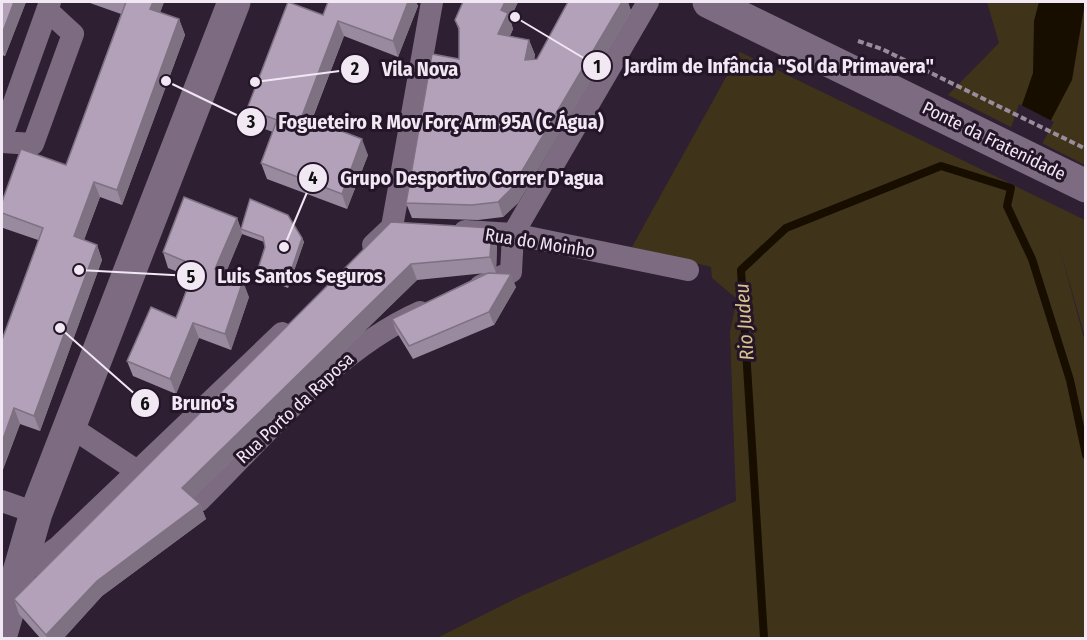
<svg xmlns="http://www.w3.org/2000/svg" width="1087" height="640" font-family="'Fira Sans Condensed',sans-serif">
<style>
.green{fill:#3f341a}
.water{fill:#180e00}
.pier{fill:#2e1f32}
.lines{fill:none;stroke-linecap:round;stroke-linejoin:round}
.stream{stroke:#180e00;stroke-width:8}
.path{stroke:#998d9d;stroke-width:4;stroke-dasharray:6 3;stroke-linecap:butt}
.street{stroke:#7c6b81;stroke-width:22}
.secondary{stroke:#7c6b81;stroke-width:33}
.wall{fill:#9a8a9f}
.shaded-wall{fill:#7d7182}
.building{fill:#b3a1b9;stroke:#7d7182;stroke-width:1.5}
.labels{text-anchor:middle;stroke-width:6;stroke-linejoin:round;paint-order:stroke}
.street-label{font-size:18px;fill:#f1e8f4;stroke:#241628}
.water-label{font-size:20px;font-style:italic;fill:#dbc38e;stroke:#241628}
.leader{fill:none;stroke:#f1e8f4;stroke-width:2}
.callout-dot{fill:#f1e8f4;stroke:#241628;stroke-width:2}
.mark-label{font-size:18px;text-anchor:middle;font-weight:bold;fill:#111}
.callout-label{font-size:20px;text-anchor:middle;font-weight:bold;fill:#f1e8f4;stroke:#241628;stroke-width:6;stroke-linejoin:round;paint-order:stroke}
</style>
<rect width="100%" height="100%" fill="#2e1f32"/>
<path class="green" d="M987,2H1085V165L948,95L999,43Z
M740,52L1085,220V337L1058,242L1085,342V638H437L521,596L736,501L730,331L737,299L712,278L711,267L632,247Z"/>
<path class="water" d="M1039,2H1085L1072,80L1040,141L1014,128L1033,73L1034,21Z"/>
<path class="pier" d="M1019,104L1054,122L1042,144L1011,128Z"/>
<g class="lines">
<path class="stream" d="M764,638L741,270L786,228L941,166L1011,188L1007,206L1032,259L1070,380L1086,455"/>
<path class="path" d="M858,41L882,49L1086,149"/>
<path class="street" d="M2,136L50,2
M2,142L33,144L73,34L47,10
M465,231L513,234L688,270
M373,245L392,227L432,2
M480,286L511,272L513,234L648,2
M68,425L137,471
M2,501L36,513
M199,501C264,437 336,349 420,312
M16,577L58,547L282,333"/>
<path class="secondary" d="M709,2L1086,186
M2,631L36,513L234,2"/>
</g>
<path class="wall" d="M2,2H26L5,56L2,55Z
M90,2H164L160,12L179,19L185,35L122,205L100,197L84,240L97,245L102,260L40,431L20,424L2,472L38,240L3,228L2,222V202L66,165L121,14L90,3Z
M328,2H416L418,6L398,57L344,36L312,120L368,155L347,209L267,179L261,163L273,132L253,125L247,109L323,15Z
M462,2H518L510,19L513,29L510,36L529,40L535,55L534,59H537L568,2H628L631,11L518,203L503,217L478,220L412,218L406,203L459,59V31L455,20L463,3Z
M237,218L241,229L302,238L304,242L288,288L258,276L257,272L265,247L264,242L242,234L225,274L249,297L231,350L199,338L176,394L133,376L127,361L176,318L191,277L168,268L163,252Z
M391,222L497,243L496,273H492L516,287L494,325L413,359L396,331L392,319L486,273L417,280L193,498L200,504L206,519L102,596L63,639H41L19,614L14,599Z"/>
<path class="shaded-wall" d="M14,2H26L5,56L2,47V34Z
M153,2H164L156,24L150,9Z
M408,2H416L418,6L398,57L393,41Z
M505,2H518L510,19L513,29L504,49L498,34L501,10Z
M622,2H628L631,11L518,203L503,217L498,202Z
M179,19L185,35L122,205L117,190Z
M338,21L344,36L307,132L302,116Z
M529,40L535,55L531,75L525,60Z
M362,139L368,155L347,209L342,194Z
M94,182L100,197L79,252L74,236Z
M237,218L242,234L221,285L215,269Z
M492,228L497,243L496,273L490,257Z
M302,238L304,242L288,288L287,283Z
M97,245L102,260L40,431L34,416Z
M411,264L417,280L187,504L182,488Z
M511,274L516,287L494,325L489,312Z
M243,281L249,297L231,350L225,334Z
M193,323L199,338L176,394L170,379Z
M14,408L20,424L2,472V442Z
M200,504L206,519L102,596L63,639H47L46,635L97,581Z"/>
<path class="building" d="M2,2H14L2,34Z
M123,2H153L150,9L179,19L117,190L94,182L74,236L97,245L34,416L14,408L2,442V340L43,228L2,213V202L21,149L66,165L126,2Z
M288,2L323,15L328,2H408L393,41L338,21L302,116L362,139L342,194L261,163L277,120L247,109Z
M463,2H505L501,10L508,13L498,34L529,40L525,60L537,59L568,2H622L512,188L498,202L472,205L406,203L432,54L459,59V28L455,20Z
M184,197L237,218L215,269L243,281L225,334L193,323L170,379L127,361L151,307L176,318L196,266L163,252Z
M250,199L288,215L302,238L287,283L257,272L265,247L263,237L241,229Z
M391,222L492,228L490,257L411,264L182,488L200,504L97,581L46,635L14,599Z
M488,273L511,274L489,312L409,346L392,319Z"/>
<g class="labels">
<g class="street-label">
<text transform="translate(994 141) rotate(26)" y="6">Ponte da Fratenidade</text>
<text transform="translate(540 243) rotate(9)" y="6">Rua do Moinho</text>
<text transform="translate(295 408) rotate(-43)" y="6">Rua Porto da Raposa</text>
</g>
<g class="water-label">
<text transform="translate(744 322) rotate(-94)" y="7">Rio Judeu</text>
</g>
</g>
<path class="leader" d="M515 17L597 66M255 82L355 69M166 81L251 122M284 247L313 178M79 270L191 276M60 328L145 403"/>
<g class="callout-dot">
<circle cx="515" cy="17" r="6"/>
<circle cx="255" cy="82" r="6"/>
<circle cx="166" cy="81" r="6"/>
<circle cx="284" cy="247" r="6"/>
<circle cx="79" cy="270" r="6"/>
<circle cx="60" cy="328" r="6"/>
<circle cx="597" cy="66" r="15"/>
<circle cx="355" cy="69" r="15"/>
<circle cx="251" cy="122" r="15"/>
<circle cx="313" cy="178" r="15"/>
<circle cx="191" cy="276" r="15"/>
<circle cx="145" cy="403" r="15"/>
</g>
<g class="mark-label">
<text x="597" y="73">1</text>
<text x="355" y="75">2</text>
<text x="251" y="128">3</text>
<text x="313" y="184">4</text>
<text x="191" y="283">5</text>
<text x="145" y="410">6</text>
</g>
<g class="callout-label">
<text x="779" y="73">Jardim de Infância "Sol da Primavera"</text>
<text x="420" y="76">Vila Nova</text>
<text x="441" y="129">Fogueteiro R Mov Forç Arm 95A (C Água)</text>
<text x="472" y="185">Grupo Desportivo Correr D'agua</text>
<text x="300" y="283">Luis Santos Seguros</text>
<text x="203" y="410">Bruno's</text>
</g>
<rect width="1087" height="640" fill="none" stroke="#f1e8f4" stroke-width="6"/>
</svg>
